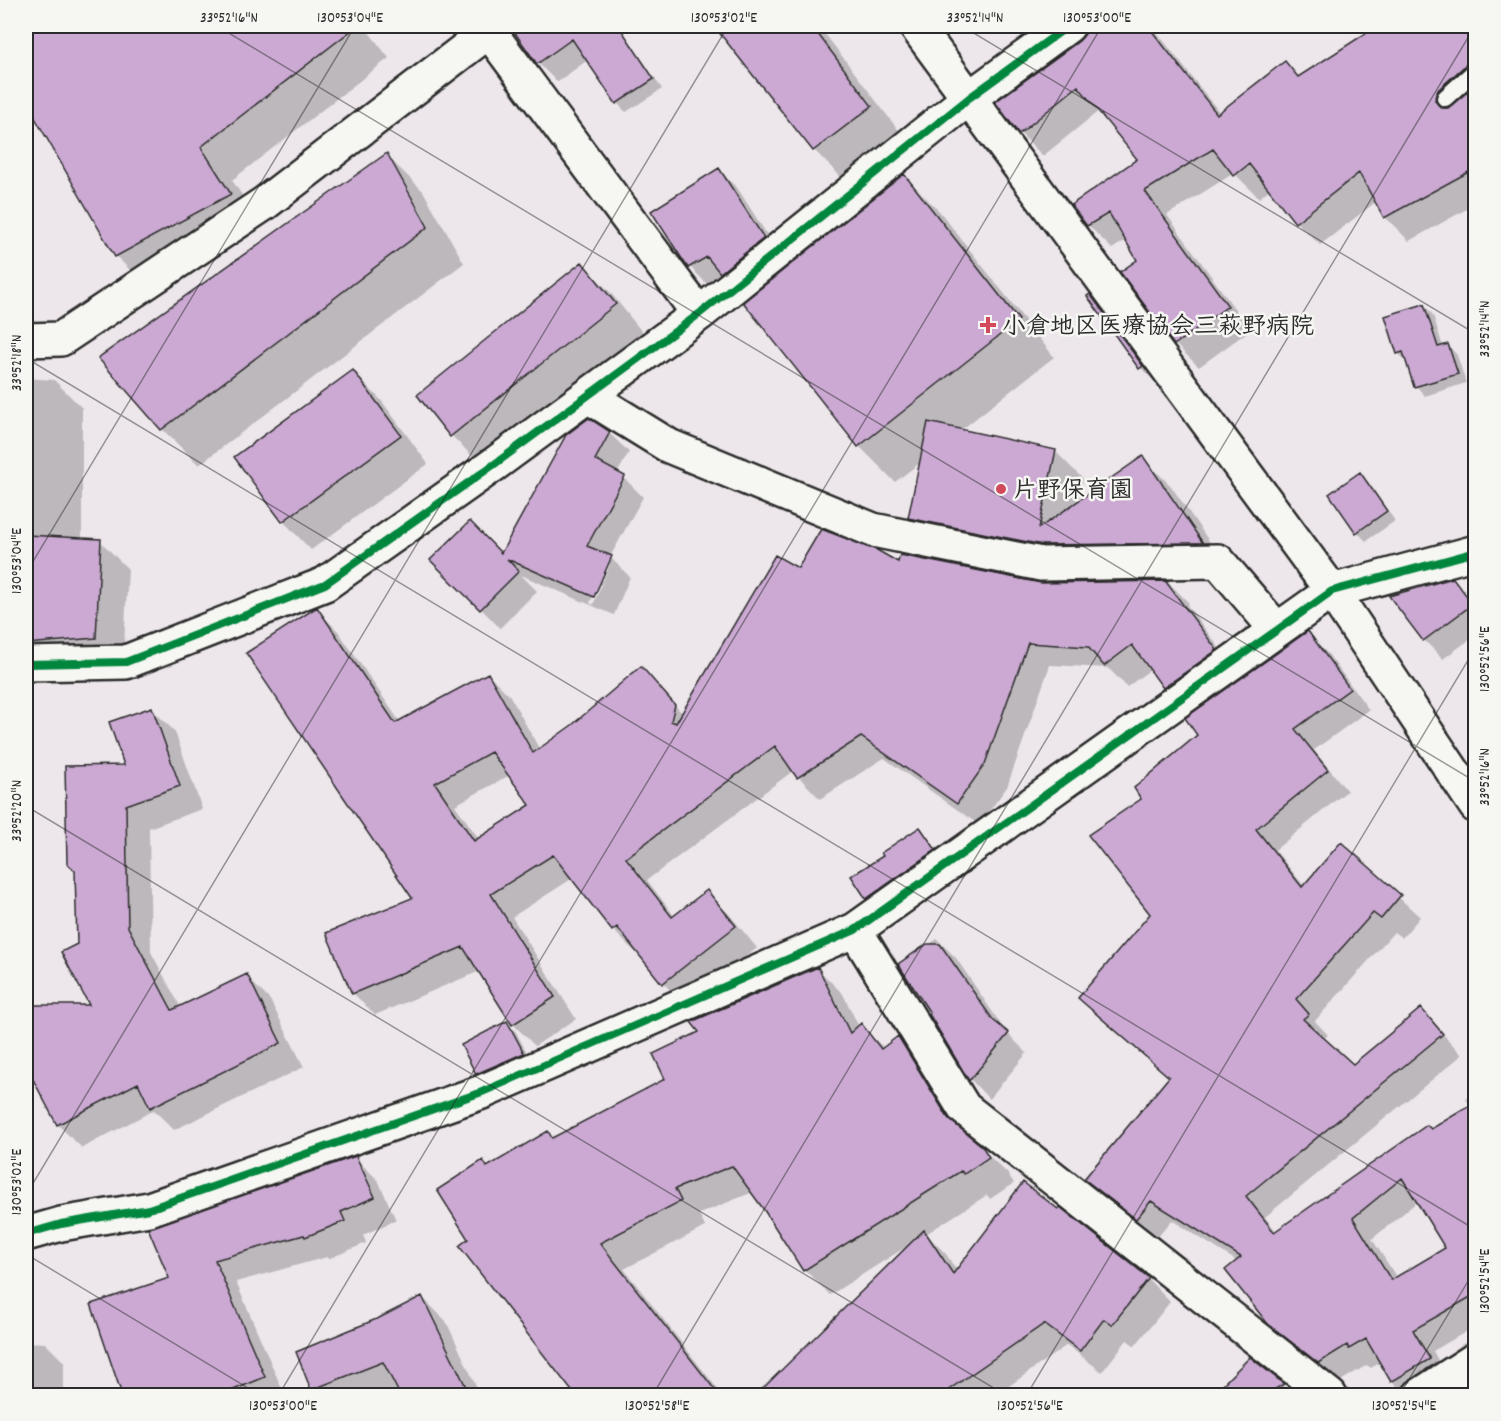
<svg xmlns="http://www.w3.org/2000/svg" width="1501" height="1421" font-family="Dekko,'Klee One',sans-serif">
<style>
.shadow{fill:#0003;fill-rule:evenodd}
.building{fill:#cba9d3;stroke:#2b2b2b;stroke-width:1.5;fill-rule:evenodd}
.lines{fill:none;stroke-linecap:round;stroke-linejoin:round}
.service-casing{stroke:#2b2b2b;stroke-width:21}
.minor-casing{stroke:#2b2b2b;stroke-width:38}
.tertiary-casing{stroke:#2b2b2b;stroke-width:38}
.service{stroke:#f6f6f2;stroke-width:16}
.minor{stroke:#f6f6f2;stroke-width:33}
.tertiary{stroke:#f6f6f2;stroke-width:33}
.cycleway-casing{stroke:#f6f6f2;stroke-width:11}
.cycleway{stroke:#00873e;stroke-width:8}
.ticks{fill:none;stroke:#2b2b2b;stroke-width:1.5;stroke-opacity:0.45}
.poi-dot{fill:#d1495b;stroke:#f6f6f2;stroke-width:2}
.labels{text-anchor:middle;stroke-width:5;stroke-linejoin:round;paint-order:stroke}
.poi-label{font-size:24px;font-weight:bold;fill:#2b2b2b;stroke:#f6f6f2;text-anchor:start}
.neatline{fill:none;stroke:#2b2b2b;stroke-width:2}
.ticks-label{font-size:15px;text-anchor:middle;fill:#2b2b2b}
</style>
<rect width="100%" height="100%" fill="#ede7ec"/>
<filter id="ink" filterUnits="userSpaceOnUse"><feTurbulence type="fractalNoise" baseFrequency=".0167" numOctaves="2"/><feDisplacementMap in="SourceGraphic" scale="12" xChannelSelector="R" yChannelSelector="G"/><feConvolveMatrix kernelMatrix="1 2 1 2 8 2 1 2 1" color-interpolation-filters="sRGB"/></filter>
<g filter="url(#ink)">
<path class="shadow" d="M26,26H364L389,58L232,180L263,227L149,289L116,256L26,99Z
M512,26H601L613,42L557,82L538,63Z
M716,26H819L909,144L852,188L814,150Z
M1088,26H1152L1220,113L1285,63L1300,78L1380,26L1389,33L1402,26H1469L1476,36V204L1409,241L1385,217L1377,201L1320,245L1296,222L1270,189L1259,198L1234,173L1167,215L1250,330L1199,367L1175,344L1139,261L1126,240L1112,249L1088,225L1139,159L1100,110L1043,156L1020,133L1087,34Z
M635,53L644,62L662,89L626,112L617,103Z
M386,155L423,191L464,263L199,465L162,429Z
M719,170L738,189L782,258L709,286L690,267L653,212Z
M904,176L940,212L1054,357L961,430L1055,451L1083,479L1078,503L1143,458L1171,486L1229,570L937,546L909,517L921,462L895,482L859,446Z
M582,264L610,292L643,333L480,464L452,436L419,395Z
M1089,296L1118,324L1169,396L1141,368Z
M1424,305L1433,315L1443,347L1448,345L1457,355L1466,383L1425,396L1416,386L1407,362L1398,353Z
M353,372L381,400L428,464L311,550L283,521L236,458Z
M26,378L54,380L82,408V540L100,541L128,569L123,666L26,673Z
M589,420L609,433L629,452L617,474L624,478L643,497L610,557L630,577L614,615L521,575L537,591L500,628L433,560L501,555ZM607,564H610L593,605L590,603Z
M1360,474L1369,483L1395,521L1366,541L1357,532Z
M899,564L1041,584L1168,582L1189,603L1187,605L1238,673L1186,709L1164,687L1151,669L1127,687L1108,668L1050,665L1007,787L979,825L884,758L820,799L793,771L647,880L675,917L707,892L729,914L757,948L685,1005L663,983L637,951L635,952L613,930L573,878L512,917L576,1019L535,1046L513,1024L480,971L375,1015L353,993L414,899L316,609L338,631L400,722L488,674L510,696L540,750L573,726L641,668L683,714L798,570ZM510,775L532,805L479,839L455,805Z
M1452,579L1476,604V635L1443,659L1424,640L1392,597Z
M1307,633L1328,654L1369,710L1314,750L1347,791L1275,850L1304,886L1341,844L1420,917L1402,938L1394,932L1315,1021L1328,1035L1323,1039L1353,1066L1421,1010L1462,1055L1265,1217L1277,1232L1471,1107L1466,1099L1476,1093V1326L1433,1351L1449,1380L1406,1396L1392,1381L1381,1362L1371,1368L1367,1365L1339,1382L1291,1344L1270,1323L1238,1262L1172,1220L1157,1238L1106,1199L1086,1178L1170,1079L1100,1018L1080,998L1152,914L1143,800L1199,735ZM1417,1202L1447,1249L1397,1278L1372,1239Z
M152,709L175,732L202,809L149,828L151,952L181,1008L246,976L270,1000L304,1067L174,1130L154,1110L82,1148L58,1125L31,1074L28,1075L26,1072V1006L92,1007L78,945L126,766Z
M920,829L929,838L944,860L876,908L867,898L853,876L885,856Z
M937,939L956,958L1006,1032L1027,1053L989,1099L971,1080L931,1015L932,1013L900,964Z
M817,968L843,994L859,1027L861,1026L884,1048L898,1038L923,1064L968,1136L1007,1173L1014,1183L990,1199L987,1195L926,1234L946,1254L957,1271L1148,1279L1170,1302L1135,1346L1127,1340L1102,1372L1067,1345L995,1396H792L775,1378L909,1245L830,1295L805,1270L753,1192L699,1214L705,1227L624,1269L723,1396H577L461,1246L470,1239L482,1162L488,1168L548,1133L553,1138L667,1080L702,1033Z
M507,1023L516,1032L532,1063L487,1083L477,1073Z
M355,1158L378,1180L396,1220L363,1235L366,1243L328,1259L327,1257L236,1282L285,1396H124L93,1305L171,1279Z
M422,1297L446,1321L481,1396H315L298,1353L380,1319Z
M26,1342L45,1343L64,1362V1396H26Z
M1250,1359L1283,1385L1294,1396H1214Z"/>
<path class="building" d="M26,26H357L201,147L231,194L115,257L26,102Z
M510,26H619L654,79L616,104L572,39L537,64Z
M714,26H812L872,106L813,151Z
M1086,26H1148L1217,114L1285,61L1298,77L1377,26H1461L1476,49V60L1469,62L1438,90L1435,100L1441,108H1448L1476,85V168L1384,218L1359,173L1295,223L1249,164L1234,176L1213,149L1145,191L1228,306L1174,345L1120,272L1137,260L1109,213L1087,226L1071,205L1137,159L1078,86L1019,134L995,102L1079,41L1085,34Z
M387,153L428,227L161,430L98,358Z
M719,168L764,238L720,273L707,257L688,268L651,211Z
M904,174L1019,320L858,447L743,302Z
M582,262L616,304L450,437L417,395Z
M1090,294L1143,366L1139,369L1087,296Z
M1424,304L1438,347L1448,344L1458,374L1414,387L1403,352L1397,354L1385,316Z
M353,370L401,435L282,522L234,457Z
M589,418L610,432L595,460L625,476L587,546L612,556L594,597L507,559L519,571L480,610L430,560L470,521L501,553L566,435Z
M928,422L1056,450L1039,528L1143,456L1203,543L1043,545L908,518Z
M1360,472L1387,511L1356,533L1329,494Z
M821,529L877,550L898,562L900,555L1041,583L1169,581L1166,582L1217,650L1163,688L1132,645L1104,666L1088,647L1028,643L985,764L957,804L861,737L797,778L775,746L626,858L672,917L707,890L736,926L662,984L617,927L612,931L553,855L491,894L555,997L512,1025L463,947L352,994L326,933L412,898L246,653L317,607L395,723L488,673L533,753L572,725L641,666L675,705L671,721L676,723L775,555L798,568ZM491,752L530,805L474,841L435,783Z
M26,535L101,539L96,638L26,644Z
M1453,578L1473,604L1423,641L1389,596Z
M1308,631L1350,689L1295,729L1328,770L1256,829L1302,887L1341,842L1401,895L1381,919L1373,913L1296,999L1309,1014L1303,1019L1353,1064L1421,1008L1443,1034L1246,1196L1274,1232L1427,1125L1431,1129L1476,1102V1297L1474,1295L1413,1330L1430,1359L1391,1382L1366,1339L1349,1349L1347,1345L1318,1363L1268,1324L1225,1270L1241,1257L1151,1201L1136,1219L1084,1179L1169,1077L1078,998L1150,914L1088,835L1141,799L1134,788L1197,735L1185,718ZM1402,1178L1445,1248L1391,1280L1353,1218Z
M152,707L180,786L126,805L128,927L172,1010L247,974L281,1043L150,1108L138,1083L57,1125L26,1066V1005H89L61,952L77,944L75,871L67,863L65,766L124,765L109,722Z
M920,827L936,850L866,899L851,876L883,856L881,853Z
M927,944H940L993,1020L1009,1033L969,1081L929,1014L930,1013L898,964Z
M818,967L850,1033L861,1023L881,1049L898,1036L948,1118L982,1146L989,1157L964,1174L961,1171L803,1271L764,1210L732,1166L675,1189L681,1201L600,1243L719,1395H575L459,1246L468,1239L437,1190L483,1160L487,1167L548,1131L552,1138L665,1079L653,1054L699,1032L691,1022Z
M507,1021L524,1053L476,1074L461,1045Z
M356,1156L375,1197L341,1212L345,1221L305,1237L304,1235L215,1260L265,1377L221,1395H122L91,1304L169,1278L148,1228Z
M1023,1182L1058,1209L1060,1207L1149,1278L1112,1325L1104,1319L1080,1351L1044,1324L941,1395H756L924,1230L953,1274Z
M422,1296L470,1395H400L383,1362L311,1390L296,1352L379,1318Z
M1250,1357L1284,1384L1265,1395H1212Z"/>
<g class="lines">
<defs>
<path id="service" d="M1445,98L1476,70"/>
<path id="minor" d="M485,26L699,314
M26,340L61,339L265,203L489,31
M588,396L669,446L873,530L1041,564L1218,561L1277,630
M26,664L126,662L325,584L496,463L699,314L969,98L1068,26
M855,930L964,1108L1330,1396
M26,1234L61,1224L149,1209L482,1092L855,930L1332,591L1476,552
M1419,1396L1476,1359"/>
<path id="tertiary" d="M916,26L1332,591L1476,806"/>
</defs>
<use href="#service" class="service-casing"/>
<use href="#minor" class="minor-casing"/>
<use href="#tertiary" class="tertiary-casing"/>
<use href="#service" class="service"/>
<use href="#minor" class="minor"/>
<use href="#tertiary" class="tertiary"/>
<defs>
<path id="cycleway" d="M26,664L126,662L325,584L496,463L699,314L969,98L1068,26
M26,1234L61,1224L149,1209L482,1092L855,930L1332,591L1476,552"/>
</defs>
<use href="#cycleway" class="cycleway-casing"/>
<use href="#cycleway" class="cycleway"/>
</g>
</g>
<path class="ticks" d="M217,26L1476,782M962,26L1476,334M26,358L1476,1230M26,573L355,26M26,806L1007,1396M26,1195L728,26M26,1254L261,1396M278,1396L1102,26M652,1396L1475,26M1026,1396L1476,647M1399,1396L1476,1268"/>
<g class="poi-dot">
<path d="M985 316h6v6h6v6h-6v6h-6v-6h-6v-6h6z"/>
<circle cx="1001" cy="489" r="6"/>
</g>
<g class="labels">
<g class="poi-label">
<text x="1002" y="333">小倉地区医療協会三萩野病院</text>
<text x="1013" y="497">片野保育園</text>
</g>
</g>
<rect width="1501" height="1421" fill="none" stroke="#f6f6f2" stroke-width="66"/>
<rect x="33" y="33" width="1435" height="1355" class="neatline"/>
<g class="ticks-label">
<text x="229" y="22">33°52'16"N</text>
<text x="350" y="22">130°53'04"E</text>
<text x="724" y="22">130°53'02"E</text>
<text x="975" y="22">33°52'14"N</text>
<text x="1097" y="22">130°53'00"E</text>
<text transform="translate(1484 329) rotate(-90)" y="5">33°52'14"N</text>
<text transform="translate(16 363) rotate(-90)" y="5">33°52'18"N</text>
<text transform="translate(16 561) rotate(-90)" y="5">130°53'04"E</text>
<text transform="translate(1484 659) rotate(-90)" y="5">130°52'56"E</text>
<text transform="translate(1484 777) rotate(-90)" y="5">33°52'16"N</text>
<text transform="translate(16 811) rotate(-90)" y="5">33°52'20"N</text>
<text transform="translate(16 1182) rotate(-90)" y="5">130°53'02"E</text>
<text transform="translate(1484 1281) rotate(-90)" y="5">130°52'54"E</text>
<text x="283" y="1410">130°53'00"E</text>
<text x="657" y="1410">130°52'58"E</text>
<text x="1030" y="1410">130°52'56"E</text>
<text x="1404" y="1410">130°52'54"E</text>
</g>
</svg>
